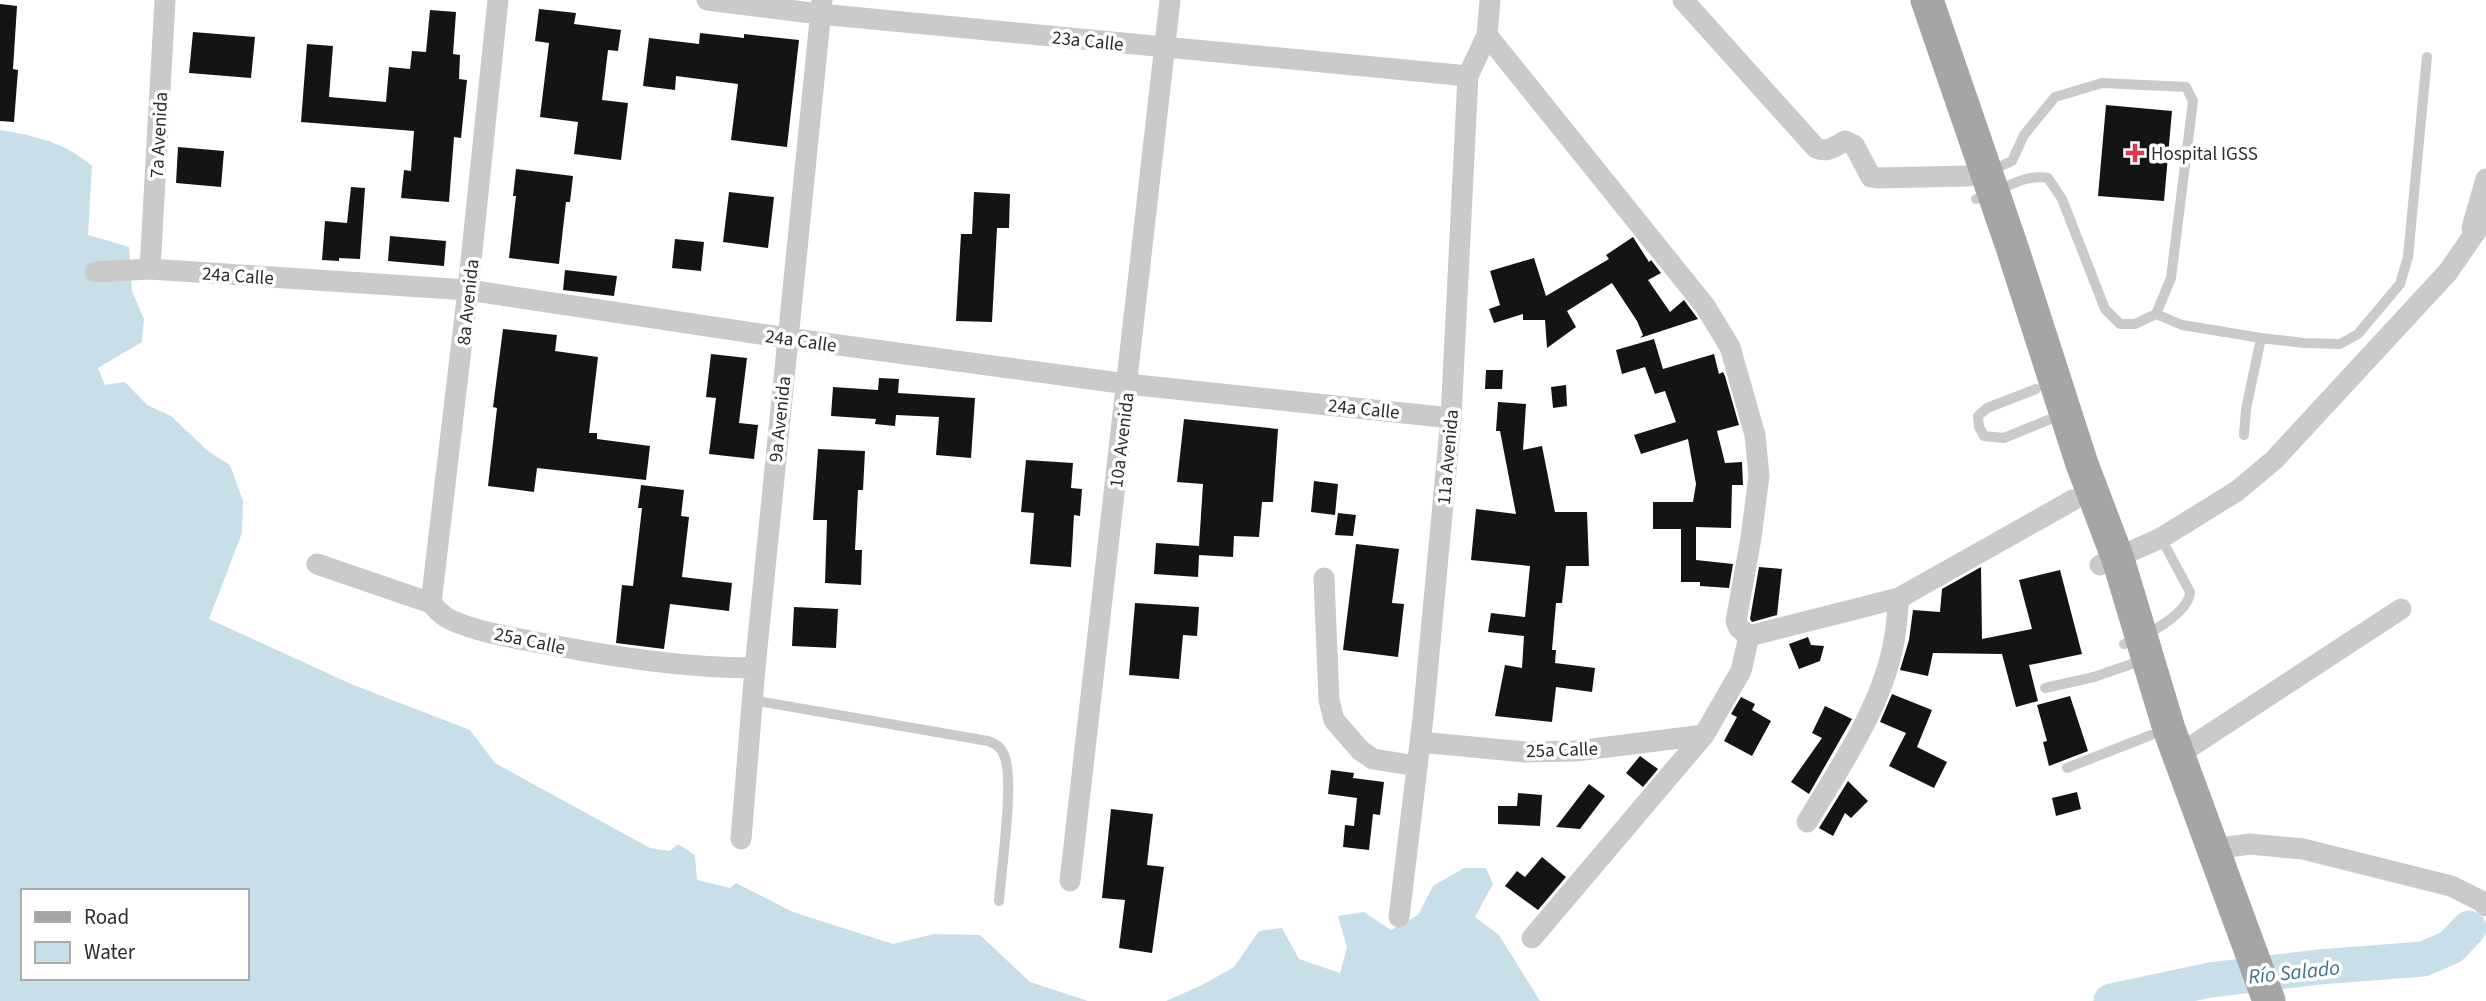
<svg xmlns="http://www.w3.org/2000/svg" width="2486" height="1001" font-family="'Source Sans 3',sans-serif">
<style>
.water{fill:#c8dfe9;fill-rule:evenodd}
.lines{fill:none;stroke-linecap:round;stroke-linejoin:round}
.river{stroke:#c8dfe9;stroke-width:35}
.building{fill:#141414}
.service{stroke:#cacaca;stroke-width:10}
.minor{stroke:#cacaca;stroke-width:21}
.primary{stroke:#a5a5a5;stroke-width:33}
.poi-dot{fill:#db3851;stroke:#fff;stroke-width:2.5}
.labels{text-anchor:middle;stroke-width:7;stroke-linejoin:round;paint-order:stroke}
.street-label{font-size:19px;fill:#2d2d2d;stroke:#fff}
.poi-label{font-size:19px;fill:#2d2d2d;stroke:#fff;text-anchor:start}
.water-label{font-size:21px;font-style:italic;fill:#40738a;stroke:#fff}
</style>
<rect width="100%" height="100%" fill="#fff"/>
<path class="water" d="M0,130C36,136 64,142 92,166L88,235L129,247L132,291L144,319L142,342L98,368L105,385L125,382L147,405L171,416L208,451L230,465L243,501L242,533L209,619L351,684L470,730L495,763L650,848L670,851L678,844L695,855L697,880L730,888L736,883L793,912L893,944L934,934L980,935L1030,982L1088,1001H0ZM23,891H247V978H23Z
M1464,868H1486L1493,884L1475,917L1499,935L1540,1001H1166L1202,985L1234,967L1259,931L1282,928L1299,959L1340,973L1347,947L1338,916L1364,912L1391,930L1418,915L1433,886Z"/>
<g class="lines">
<path class="river" d="M2111,1001L2210,980L2319,967L2423,959L2451,947L2469,928"/>
</g>
<path class="building" d="M0,4L17,6L13,69L18,70L14,122L0,121Z
M539,9L576,13L574,24L621,30L618,51L608,50L602,100L628,103L621,160L574,154L578,122L540,117L549,43L535,41Z
M430,10L456,12L453,54L460,55L459,79L467,80L461,138L454,137L449,202L401,198L404,170L411,171L414,131L301,122L307,44L333,46L329,97L386,102L389,67L410,69L412,51L426,52Z
M193,32L255,37L251,78L189,73Z
M700,33L744,38V34L799,40L787,147L731,140L738,84L676,76L675,90L643,86L649,38L699,44Z
M2106,105L2172,111L2164,201L2098,196Z
M178,147L224,151L221,187L176,183Z
M516,169L573,176L570,202H566L559,264L509,258L516,196H513Z
M351,187L365,188L360,259L339,258V261L322,260L325,221L347,223Z
M729,192L774,197L768,248L723,242Z
M974,192L1010,194L1009,228H997L992,322L956,321L961,234H972Z
M390,236L446,241L444,266L388,261Z
M1633,237L1649,262L1651,260L1661,273L1648,280L1670,312L1684,300L1698,319L1640,338L1643,335L1637,321L1612,283L1567,311L1576,327L1547,348L1545,320H1523V314L1494,323L1489,309L1500,305L1490,271L1534,258L1546,296L1609,259L1606,255Z
M675,239L704,242L701,271L672,268Z
M565,270L617,276L614,296L563,290Z
M503,329L557,335L555,351L598,357L589,433H597V439L650,446L646,480L537,468L534,492L488,486L497,408L493,407Z
M1654,339L1663,369L1714,354L1719,374L1723,372L1725,376L1739,425L1717,431L1725,463L1742,462L1743,485H1732L1731,528L1696,527V560L1733,564L1729,588L1700,586V582H1681V529H1653V502H1693L1696,484L1688,439L1641,454L1634,435L1676,422L1665,391L1655,394L1645,367L1622,374L1616,350Z
M711,354L747,358L739,423L758,425L754,459L709,454L716,398L706,397Z
M1486,370H1503L1502,389H1485Z
M879,378L899,379L898,393L975,398L971,458L936,455L939,417L896,415L895,426L875,424L876,419L831,416L833,387L878,390Z
M1566,385L1567,406L1553,408L1551,387Z
M1498,402L1526,404L1523,450L1542,446L1555,512H1587L1589,566H1566L1562,603H1556L1552,650H1556L1555,663L1595,668L1592,692L1556,687L1552,722L1495,716L1505,665L1522,668L1524,636L1488,632L1491,613L1525,617L1530,566L1471,560L1476,509L1516,514L1500,431H1496Z
M1184,419L1278,429L1273,502H1262L1259,537L1234,536L1233,557L1199,555L1198,577L1154,574L1156,543L1199,546L1203,484L1177,482Z
M818,449L865,451L863,490H858L855,550H862L861,585L825,583L827,520H813Z
M1026,460L1073,463L1071,488L1082,489L1080,516L1074,515L1071,567L1030,564L1034,513L1021,512Z
M1314,481L1338,484L1335,515L1311,512Z
M641,485L684,490L681,516L689,517L682,577L732,583L729,611L670,604L664,649L616,643L622,585L633,586L642,508H638Z
M1338,513L1356,515L1353,536L1335,535Z
M1356,544L1399,549L1392,603L1404,604L1398,657L1343,650Z
M1759,567L1782,569L1777,615L1752,622L1750,619Z
M1981,567L1982,639L2032,629L2019,580L2060,570L2082,654L2029,665L2038,701L2016,707L2002,654L1933,653L1928,676L1900,670L1909,640L1913,610L1940,612L1942,589Z
M1135,603L1199,607L1197,636L1183,635L1179,679L1129,675Z
M794,607L838,609L836,648L792,646Z
M1808,637L1811,645L1824,646L1820,661L1799,669L1789,644Z
M1892,694L1932,710L1917,747L1947,762L1934,788L1889,766L1906,733L1880,722Z
M2070,696L2088,751L2049,766L2043,742L2047,741L2037,705Z
M1741,697L1755,704L1752,710L1771,721L1752,756L1724,741L1737,717L1731,714Z
M1825,706L1852,719L1809,794L1791,782L1822,738L1812,733Z
M1640,756L1658,769L1643,787L1626,773Z
M1331,770L1354,773L1353,778L1384,782L1380,815L1373,814L1369,850L1343,847L1345,825L1354,826L1357,798L1328,794Z
M1848,781L1868,801L1851,818L1845,813L1833,836L1819,828Z
M1589,784L1605,796L1580,829L1556,827Z
M2077,792L2081,809L2056,816L2052,798Z
M1518,793L1542,795L1540,826L1498,824V806H1517Z
M1111,809L1153,814L1147,865L1164,867L1152,953L1119,948L1125,900L1102,898Z
M1542,857L1566,877L1538,910L1505,886L1517,871L1525,877Z"/>
<g class="lines">
<path class="service" d="M1976,199C2001,193 2021,173 2048,178L2062,199L2105,309L2120,324H2135L2156,314L2171,278L2193,101L2186,87L2102,83L2055,97L2024,135L2012,161L1988,172
M2156,314L2182,325L2261,338L2304,343L2340,344L2358,334L2400,284L2408,257L2427,57
M2036,389L1987,408L1978,416L1979,427L1984,436L2004,438L2048,420
M2244,435L2246,409L2261,338
M2124,644C2143,638 2189,614 2190,592L2161,538
M2045,688L2094,677L2146,659
M752,700L988,741C996,744 1001,747 1004,755C1015,778 1001,871 999,901
M2067,768L2151,735"/>
<path class="minor" d="M707,0L820,14L1468,76
M1683,0L1816,148C1828,153 1834,147 1845,141L1854,145L1871,177L1877,178L1967,176L1986,173
M1487,35L1705,306L1730,347L1755,435L1759,476L1751,538L1736,621L1739,628L1749,636L1741,671L1704,735L1532,938
M2472,228L2486,179
M150,269L165,0
M95,272L150,269L468,290L787,338L1127,384L1451,418
M317,564L431,603C437,610 442,616 451,620C480,633 515,638 546,644C615,657 685,668 755,668
M2100,565L2161,538L2237,491L2274,460L2448,272L2486,217
M1324,578L1329,700L1334,720L1360,750L1373,759L1417,766
M431,603L468,290L498,0
M1749,636L1899,598L2073,500
M1420,742L1525,752L1576,751L1704,735
M2178,755L2401,609
M1807,822C1841,765 1882,707 1894,641C1897,627 1897,612 1899,598
M741,839L755,668L822,0
M2214,849L2250,844L2303,849L2451,886L2481,901L2486,906
M1070,881L1170,0
M1399,917L1423,718L1451,418L1468,76L1487,35L1490,0"/>
<path class="primary" d="M1927,0L2012,247L2082,464L2118,559L2169,729L2269,1001"/>
</g>
<path class="poi-dot" d="M2131.5 142.5h7v7h7v7h-7v7h-7v-7h-7v-7h7z"/>
<g class="labels">
<g class="street-label">
<text transform="translate(1088 40) rotate(6)" y="7">23a Calle</text>
<text transform="translate(158 135) rotate(-87)" y="7">7a Avenida</text>
<text transform="translate(238 275) rotate(4)" y="7">24a Calle</text>
<text transform="translate(467 302) rotate(-84)" y="7">8a Avenida</text>
<text transform="translate(801 340) rotate(8)" y="7">24a Calle</text>
<text transform="translate(1364 408) rotate(6)" y="7">24a Calle</text>
<text transform="translate(779 419) rotate(-84)" y="7">9a Avenida</text>
<text transform="translate(1121 440) rotate(-83)" y="7">10a Avenida</text>
<text transform="translate(1447 457) rotate(-85)" y="7">11a Avenida</text>
<text transform="translate(530 640) rotate(12)" y="7">25a Calle</text>
<text transform="translate(1562 749) rotate(-2)" y="7">25a Calle</text>
</g>
<g class="poi-label">
<text x="2151" y="160">Hospital IGSS</text>
</g>
<g class="water-label">
<text transform="translate(2294 972) rotate(-6)" y="7">Río Salado</text>
</g>
</g>
<rect x="21" y="889" width="228" height="91" fill="#ffffff" stroke="#ababab" stroke-width="2"/>
<rect x="35" y="912" width="35" height="10" fill="#a5a5a5" stroke="#ababab" stroke-width="2"/>
<text x="84" y="924" font-size="21" fill="#2d2d2d">Road</text>
<rect x="35" y="942" width="35" height="21" fill="#c8dfe9" stroke="#ababab" stroke-width="2"/>
<text x="84" y="959" font-size="21" fill="#2d2d2d">Water</text>
</svg>
